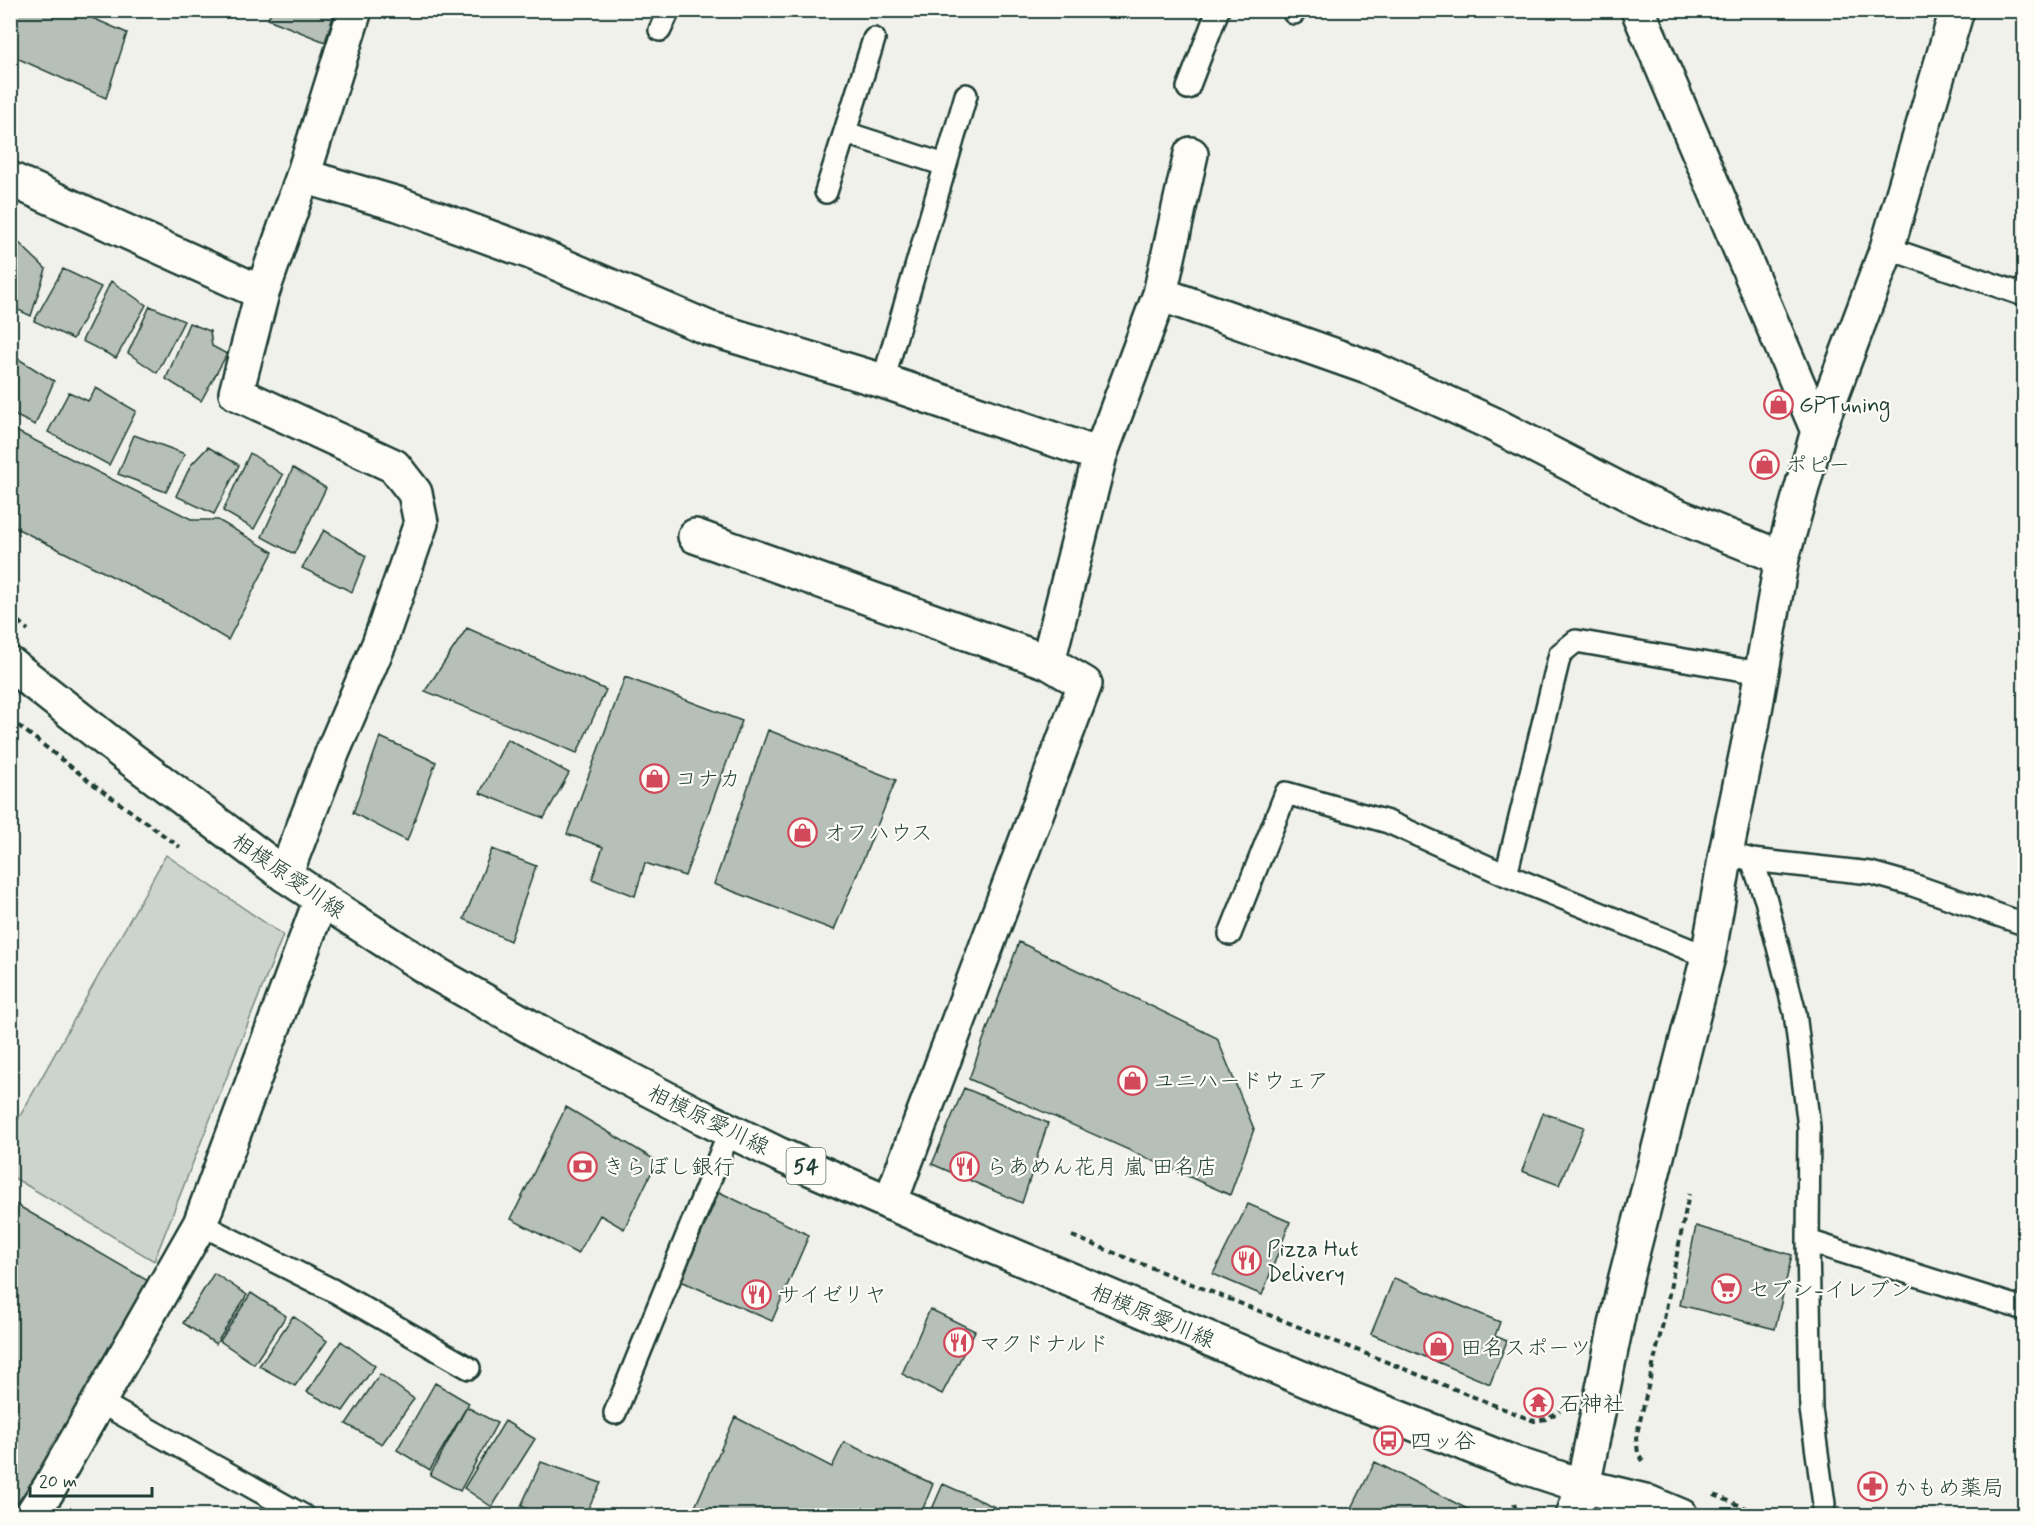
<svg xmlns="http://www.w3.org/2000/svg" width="2035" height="1526" font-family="Mynerve,'Klee One',sans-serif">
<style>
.green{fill:#cdd3cd;stroke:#768880;stroke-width:1.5}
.building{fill:#b6bfb8;stroke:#1f3d34;stroke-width:1.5}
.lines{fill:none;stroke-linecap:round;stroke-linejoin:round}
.lane-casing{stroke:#1f3d34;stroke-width:26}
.street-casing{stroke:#1f3d34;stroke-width:38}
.primary-casing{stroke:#1f3d34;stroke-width:38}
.path{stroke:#1f3d34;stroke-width:4;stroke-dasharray:6 4.5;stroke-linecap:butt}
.lane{stroke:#fdfcf7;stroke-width:21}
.street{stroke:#fdfcf7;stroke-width:33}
.primary{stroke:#fdfcf7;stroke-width:33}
.labels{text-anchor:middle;stroke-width:4.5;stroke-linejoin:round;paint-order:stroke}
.shield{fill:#fdfcf7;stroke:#62766e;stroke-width:1.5}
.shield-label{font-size:21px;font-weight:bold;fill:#1f3d34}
.poi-label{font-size:22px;fill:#1f3d34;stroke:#fdfcf7;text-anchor:start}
.street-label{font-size:22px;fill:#1f3d34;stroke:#fdfcf7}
</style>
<rect width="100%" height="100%" fill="#f0f1eb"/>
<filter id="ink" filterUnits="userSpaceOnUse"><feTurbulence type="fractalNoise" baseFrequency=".0167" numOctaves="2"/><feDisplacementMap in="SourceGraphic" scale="12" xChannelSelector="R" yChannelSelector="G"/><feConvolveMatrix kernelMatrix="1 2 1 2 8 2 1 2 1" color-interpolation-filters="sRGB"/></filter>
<g filter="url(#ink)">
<path class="green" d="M166,855L283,935L154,1261L11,1176L10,1134Z"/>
<path class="building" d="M10,10H74L127,33L106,98L10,55Z
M272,10H335L325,42L268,19Z
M13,237L46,269L31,316L10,306V242Z
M63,269L101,287L73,339L34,321Z
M111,281L146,305L116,358L82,341Z
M150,306L184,321L157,373L128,353Z
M189,323L210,331L212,346L227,354L201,401L166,379Z
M12,355L54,381L35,425L10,413Z
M96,388L136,411L109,465L48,432L69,392L88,401Z
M10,428L193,520H218L273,552L228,640L169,605L10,525Z
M134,435L185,454L166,492L118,474Z
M208,447L239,465L214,514L176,496L191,465Z
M250,453L283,475L254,529L223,511Z
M293,468L326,488L294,554L262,537Z
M324,530L366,556L352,592L302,568Z
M467,628L606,690L577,753L425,691Z
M625,677L742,721L685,876L645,863L635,896L592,879L603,847L567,834Z
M768,730L896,780L834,930L714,884Z
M380,737L436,762L407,841L353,813Z
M507,739L569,773L544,818L480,793Z
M492,849L536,866L510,941L464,919Z
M1019,942L1217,1038L1254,1129L1230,1195L969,1079Z
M964,1088L1048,1123L1022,1203L932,1164Z
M566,1107L657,1161L624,1229L600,1215L578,1254L511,1219Z
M1543,1113L1584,1127L1559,1185L1522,1171Z
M719,1192L809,1235L772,1321L681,1281Z
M10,1201L155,1285L11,1516H10Z
M1248,1204L1290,1222L1262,1295L1213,1274Z
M1696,1226L1792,1255L1775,1329L1680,1305Z
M214,1273L247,1295L216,1344L183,1323Z
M1394,1278L1500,1322L1495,1336L1507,1341L1490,1384L1371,1334Z
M251,1293L286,1316L254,1364L220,1341Z
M930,1309L975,1331L942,1394L902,1374Z
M293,1316L327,1341L295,1386L259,1366Z
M341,1341L375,1366L343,1411L307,1392Z
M380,1374L414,1399L382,1444L346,1424Z
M435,1383L469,1403L430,1470L397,1450Z
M467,1407L497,1423L460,1491L430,1475Z
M735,1417L832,1467L844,1442L933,1484L920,1516H691Z
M505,1421L535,1439L492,1507L464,1488Z
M541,1462L601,1483L584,1516H544L521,1506Z
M1375,1462L1481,1516H1348Z
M943,1484L1015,1516H929Z"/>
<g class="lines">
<defs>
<path id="lane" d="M1294,13L1295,10
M660,30L669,10
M1188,88L1218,10
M846,133L945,165
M826,192L874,39
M1887,248L2024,295
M883,381L966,95
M1726,853L1752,860L1766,900L1795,1013L1809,1127L1808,1241L1811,1409L1824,1504L1822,1516
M1752,860L1871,873L1910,884L2024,924
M1506,875L1560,654L1576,641L1760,673
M1230,934L1286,793L1388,822L1506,875L1708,957
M200,1224L334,1291L469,1368
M1808,1241L2024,1309
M98,1401L304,1516
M615,1413L730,1130"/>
<path id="street" d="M1638,10L1818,431
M303,176L398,204L533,253L708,328L883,381L1100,455
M10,179L262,293
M1160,294L1191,154
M695,536L1048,662L1085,684L890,1203
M1048,662L1100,455L1160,294L1373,369L1491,423L1646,503L1782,558
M285,875L333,751L379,644L421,523L415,493L394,466L236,393L262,293L303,176L355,10
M31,1516L50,1487L200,1224L321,899
M1573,1516L1583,1486L1625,1281L1708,957L1726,853L1752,727L1782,558L1818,431L1887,248L1957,10"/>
<path id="primary" d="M10,664L123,753L285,875L321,899L435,973L548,1037L704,1118L780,1155L890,1203L1351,1399L1516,1464L1583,1486L1645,1501L1681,1516"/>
</defs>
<use href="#lane" class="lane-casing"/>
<use href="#street" class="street-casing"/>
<use href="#primary" class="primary-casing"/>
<path class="path" d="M10,614L28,630
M10,719L93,784L180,847
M1072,1236L1534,1421L1546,1419L1560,1411
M1643,1461L1638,1453L1636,1438L1664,1319L1689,1194
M1714,1495L1766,1516
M1514,1504L1518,1516"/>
<use href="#lane" class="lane"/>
<use href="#street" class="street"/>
<use href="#primary" class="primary"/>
</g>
</g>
<defs>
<symbol id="shop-ring" viewBox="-11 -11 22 22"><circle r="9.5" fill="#fdfcf7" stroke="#d1495b" stroke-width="1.5"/><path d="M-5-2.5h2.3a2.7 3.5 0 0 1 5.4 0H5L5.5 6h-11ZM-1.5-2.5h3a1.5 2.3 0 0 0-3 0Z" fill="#d1495b"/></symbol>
<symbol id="bank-ring" viewBox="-11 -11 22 22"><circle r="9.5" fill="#fdfcf7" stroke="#d1495b" stroke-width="1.5"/><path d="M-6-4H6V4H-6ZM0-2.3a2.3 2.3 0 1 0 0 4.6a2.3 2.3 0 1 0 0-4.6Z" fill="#d1495b"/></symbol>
<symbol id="restaurant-ring" viewBox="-11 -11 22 22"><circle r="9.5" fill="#fdfcf7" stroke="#d1495b" stroke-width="1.5"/><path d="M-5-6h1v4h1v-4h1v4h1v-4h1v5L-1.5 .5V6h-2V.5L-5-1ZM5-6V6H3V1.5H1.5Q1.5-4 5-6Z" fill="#d1495b"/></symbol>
<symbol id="supermarket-ring" viewBox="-11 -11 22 22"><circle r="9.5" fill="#fdfcf7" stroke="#d1495b" stroke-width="1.5"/><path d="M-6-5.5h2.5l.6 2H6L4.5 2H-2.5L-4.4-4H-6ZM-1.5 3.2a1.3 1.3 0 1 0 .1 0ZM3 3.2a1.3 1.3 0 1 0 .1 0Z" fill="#d1495b"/></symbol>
<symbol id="temple-ring" viewBox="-11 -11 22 22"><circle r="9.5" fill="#fdfcf7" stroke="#d1495b" stroke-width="1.5"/><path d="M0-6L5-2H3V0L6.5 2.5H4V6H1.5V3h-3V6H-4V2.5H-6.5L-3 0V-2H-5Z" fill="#d1495b"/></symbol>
<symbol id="bus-ring" viewBox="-11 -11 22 22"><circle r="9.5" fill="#fdfcf7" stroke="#d1495b" stroke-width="1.5"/><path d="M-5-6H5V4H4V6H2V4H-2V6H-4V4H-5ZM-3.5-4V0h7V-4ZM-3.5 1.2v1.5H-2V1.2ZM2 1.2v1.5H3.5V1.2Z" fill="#d1495b"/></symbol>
<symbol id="pharmacy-ring" viewBox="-11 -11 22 22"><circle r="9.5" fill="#fdfcf7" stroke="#d1495b" stroke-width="1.5"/><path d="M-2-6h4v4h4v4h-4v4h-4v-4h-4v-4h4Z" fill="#d1495b"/></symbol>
</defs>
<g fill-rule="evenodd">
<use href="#shop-ring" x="1762" y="388" width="33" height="33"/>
<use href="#shop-ring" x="1748" y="448" width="33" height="33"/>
<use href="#shop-ring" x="638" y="762" width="33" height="33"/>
<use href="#shop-ring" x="786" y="816" width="33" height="33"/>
<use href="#shop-ring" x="1116" y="1064" width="33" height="33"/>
<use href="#bank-ring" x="566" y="1150" width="33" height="33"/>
<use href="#restaurant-ring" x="948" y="1150" width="33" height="33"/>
<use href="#restaurant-ring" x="1230" y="1244" width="33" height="33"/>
<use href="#supermarket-ring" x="1710" y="1272" width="33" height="33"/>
<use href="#restaurant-ring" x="740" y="1278" width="33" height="33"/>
<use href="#restaurant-ring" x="942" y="1326" width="33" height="33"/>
<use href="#shop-ring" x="1422" y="1330" width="33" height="33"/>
<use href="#temple-ring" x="1522" y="1386" width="33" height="33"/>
<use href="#bus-ring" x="1372" y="1424" width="33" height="33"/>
<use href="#pharmacy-ring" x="1856" y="1470" width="33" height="33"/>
</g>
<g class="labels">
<rect class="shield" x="786.5" y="1148" width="39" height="36" rx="4.5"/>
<g class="shield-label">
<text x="806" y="1173">54</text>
</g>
<g class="poi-label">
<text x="1799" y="412">GPTuning</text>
<text x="1785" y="472">ポピー</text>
<text x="675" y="786">コナカ</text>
<text x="824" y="840">オフハウス</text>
<text x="1153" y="1088">ユニハードウェア</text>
<text x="603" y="1174">きらぼし銀行</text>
<text x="986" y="1174">らあめん花月 嵐 田名店</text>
<text x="1267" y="1256">Pizza Hut<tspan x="1267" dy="25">Delivery</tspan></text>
<text x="1748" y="1297">セブン-イレブン</text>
<text x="778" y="1302">サイゼリヤ</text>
<text x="979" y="1351">マクドナルド</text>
<text x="1460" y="1355">田名スポーツ</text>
<text x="1559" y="1411">石神社</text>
<text x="1410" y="1448">四ッ谷</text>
<text x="1894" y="1495">かもめ薬局</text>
</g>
<g class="street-label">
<text transform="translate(289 875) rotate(35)" y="8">相模原愛川線</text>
<text transform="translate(709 1119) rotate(26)" y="8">相模原愛川線</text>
<text transform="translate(1153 1315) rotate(23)" y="8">相模原愛川線</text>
</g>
</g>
<rect width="2035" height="1526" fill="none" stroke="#fdfcf7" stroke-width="36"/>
<rect x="18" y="18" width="1999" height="1490" fill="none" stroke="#1f3d34" stroke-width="2" filter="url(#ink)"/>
<path d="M30 1487v9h122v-9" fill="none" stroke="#1f3d34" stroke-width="3"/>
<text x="39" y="1487" font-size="18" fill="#1f3d34" stroke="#fdfcf7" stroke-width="4.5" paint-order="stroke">20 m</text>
</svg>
